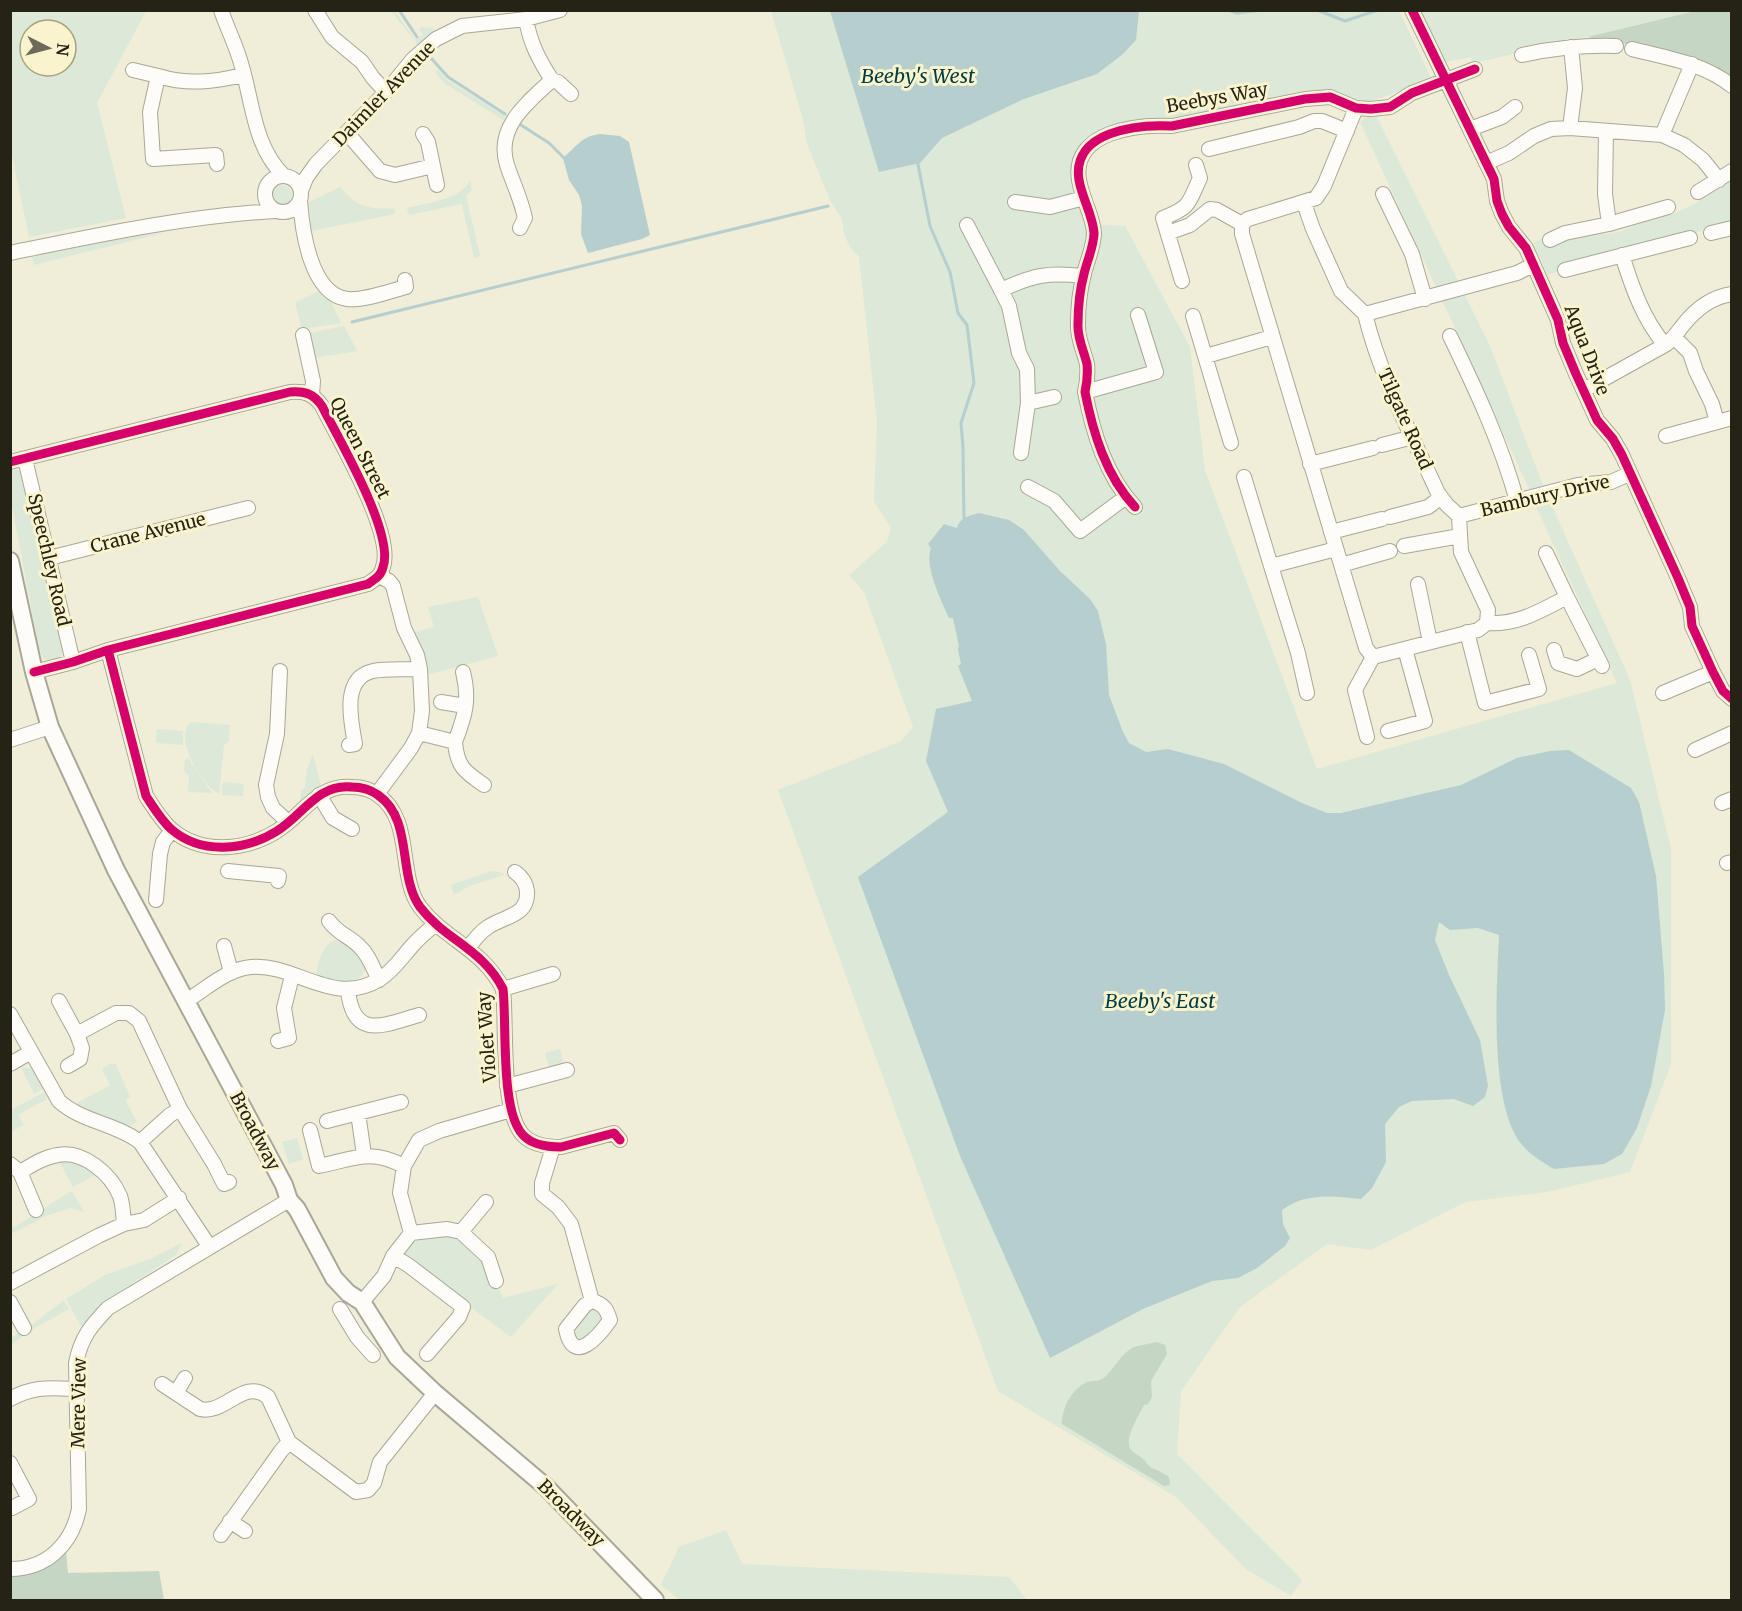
<svg xmlns="http://www.w3.org/2000/svg" width="1742" height="1611" font-family="Merriweather,serif">
<style>
.green{fill:#dce8d8;fill-rule:evenodd}
.forest{fill:#c6d6c4}
.water{fill:#b6cece}
.lines{fill:none;stroke-linecap:round;stroke-linejoin:round}
.stream{stroke:#b6cece;stroke-width:3}
.minor-casing{stroke:#a9a797;stroke-width:16}
.major-casing{stroke:#a9a797;stroke-width:20}
.minor{stroke:#fdfcf9;stroke-width:14}
.major{stroke:#fdfcf9;stroke-width:16}
.cycleway-casing{stroke:#faf4ce;stroke-width:13}
.cycleway{stroke:#d6006c;stroke-width:9}
.labels{text-anchor:middle;stroke-width:6;stroke-linejoin:round;paint-order:stroke}
.street-label{font-size:18px;fill:#252315;stroke:#faf4ce}
.water-label{font-size:20px;font-style:italic;fill:#013b45;stroke:#faf4ce}
</style>
<rect width="100%" height="100%" fill="#f0edd8"/>
<path class="green" d="M10,11H146L97,103L126,218L29,237L11,150ZM30,30H66V66H30Z
M391,11H395L415,40L423,35L419,29L421,27L432,28L436,31L418,45Z
M771,11H1399L1432,80L1363,104L1335,92L1193,114L1191,119L1105,129L1085,141L1075,161L1072,179L1084,224L1125,226L1190,347L1205,471L1317,769L1617,683L1534,502L1548,497L1630,680L1671,849V1064L1630,1172L1547,1192L1465,1202L1371,1250L1327,1244L1240,1307L1181,1391L1177,1454L1302,1580L1291,1596L1246,1569L1176,1497L998,1391L778,790L901,741L913,727L864,592L849,575L887,542L891,528L874,501L877,422L859,257L850,247L844,234L842,219L830,200L807,144L803,119Z
M1421,11H1695L1475,63L1471,57L1445,62Z
M438,69L447,80L505,116L503,120L444,83L435,72Z
M1369,116L1377,117L1490,346L1544,488L1530,491L1360,122Z
M1731,178V223L1643,246C1632,244 1612,247 1602,255L1548,275L1533,243L1543,238L1547,246C1554,243 1562,237 1569,236C1591,232 1618,239 1636,223L1678,212L1696,203Z
M470,181L472,190L466,196L480,256L474,258L462,204L409,215L407,208C427,203 459,200 470,181Z
M272 195a10 10 0 1 1 20 0a10 10 0 1 1-20 0Z
M340,187C358,209 368,208 395,209V214L311,231L309,202Z
M163,233L34,265L32,256L116,238Z
M319,291L331,302L341,323L302,329L295,303Z
M344,326L357,351L313,358L306,334Z
M10,470H18L24,477L64,645L61,657L52,661L44,659L39,648L11,501Z
M478,597L498,656L426,675L412,633L434,627L428,607Z
M191,722L230,725L229,741L224,745L219,794C203,786 172,738 191,722Z
M157,729L183,731V745L156,743Z
M313,754L321,786L300,802L301,791L305,787L307,769Z
M188,758L212,793L188,792L189,776L184,771L185,760Z
M223,782L244,784L243,796L222,795Z
M492,871L503,873L504,875L469,886L454,895L451,885Z
M338,939L355,948L367,965C364,988 332,980 316,976C319,962 322,943 338,939Z
M560,1049L564,1066L549,1069L545,1053Z
M110,1064H116L130,1097L125,1100L137,1122L130,1126L78,1106L77,1103L110,1085L102,1069Z
M21,1067L32,1069L43,1089L34,1094Z
M44,1092L47,1099L18,1115L24,1125L11,1132V1110Z
M297,1138L303,1159L289,1164L282,1142Z
M59,1161H75L95,1175L73,1187Z
M72,1191L84,1212L70,1208L46,1216L11,1234L10,1229C32,1218 50,1203 72,1191Z
M446,1236L459,1237L487,1264L503,1298L558,1284L511,1337L398,1254C413,1238 425,1238 446,1236Z
M182,1243L176,1255L105,1301L82,1328L66,1299L105,1275L150,1259Z
M64,1300L69,1309L28,1332L11,1345V1338L29,1327Z
M592,1307L599,1309L603,1321L590,1337L578,1341L571,1332Z
M726,1530L742,1564L1009,1577L1027,1600H680L661,1585L679,1547Z"/>
<path class="forest" d="M1695,11H1731V76L1681,54L1587,37Z
M1157,1342L1165,1345L1167,1354L1151,1381L1152,1397L1148,1404L1144,1405C1139,1415 1123,1440 1131,1450C1133,1453 1139,1455 1142,1458C1146,1461 1148,1466 1152,1468C1159,1471 1162,1472 1169,1477L1170,1485L1164,1486L1062,1424C1062,1407 1072,1389 1087,1382C1093,1380 1099,1382 1105,1377C1114,1369 1122,1352 1134,1347C1141,1345 1149,1344 1157,1342Z
M66,1550L68,1573L159,1571L164,1600H11L10,1575Z"/>
<path class="water" d="M830,11L1139,10V11L1136,40L1123,54L1097,74L1024,99L942,138L920,163L879,172Z
M600,134L620,136L629,142L650,235L642,239L588,253L581,234L582,206L579,195L569,180L563,158C576,147 582,136 600,134Z
M979,513L1009,520L1024,530L1060,571L1090,599L1098,611L1106,644L1109,695L1123,732L1129,743L1146,752L1168,749L1224,764L1302,803L1327,813H1341L1461,785L1517,758L1550,751L1569,750L1631,788L1639,802L1656,876L1664,974L1665,1010L1651,1086L1637,1128L1622,1154L1604,1164L1554,1169C1544,1163 1532,1156 1524,1147C1488,1110 1497,985 1499,935L1478,928L1450,930L1439,922L1435,940L1449,975L1480,1040L1488,1086L1485,1097L1473,1106L1454,1099L1412,1101L1399,1107L1385,1124L1386,1162L1372,1188L1361,1199C1333,1196 1306,1192 1282,1210L1283,1224L1290,1238L1285,1246L1257,1268L1238,1278L1212,1281L1143,1309L1050,1358L960,1156L858,877L948,812L926,761L936,709L972,701L958,666L961,664L958,649L959,646L953,618H949C941,600 924,566 931,548L928,544L944,524L957,528C960,517 969,516 979,513Z"/>
<g class="lines">
<path class="stream" d="M399,10L417,37
M1228,10L1237,13L1262,10
M1317,10L1345,21L1378,10
M431,58L448,77L505,114
M521,125L549,143L564,158
M917,159L930,226L950,272L958,313L967,325L974,383L961,423L963,447L964,519
M352,322L828,206"/>
<defs>
<path id="minor" d="M221,10C226,25 233,39 238,54C253,95 251,144 284,176
M315,10L332,37L362,62L373,78L386,92
M1412,10L1494,179L1497,201L1502,214L1509,227L1526,248L1558,320L1563,343L1576,374L1597,420L1613,439L1622,455L1678,578L1690,607L1692,626L1713,672L1723,691L1732,699
M1632,49C1667,58 1703,63 1732,86
M1522,55C1554,48 1583,45 1616,46
M133,70L158,76
M552,80L558,82L571,94
M1570,128L1575,88L1571,47
M1470,129L1502,117L1515,107
M1606,131L1605,194L1609,224
M347,133L380,171L395,175L433,166L437,185
M423,134L428,142L433,166
M1662,135L1692,64
M1209,149L1299,127L1314,121H1322L1347,131
M1486,163L1509,153L1534,136L1551,129L1570,128L1662,135L1684,145L1703,160L1719,180
M217,164L216,155L153,159L150,112L158,76C187,85 214,82 243,75
M265 194a18 18 0 1 1 36 0a18 18 0 1 1-36 0Z
M301,191L306,178L316,164L386,92L413,59L436,39L462,26L526,19L560,10
M1698,192L1732,171
M1383,194L1412,254L1425,299
M300,200C302,229 310,294 347,299C364,301 390,291 406,287L405,280
M1015,202L1050,207L1084,198
M1304,203L1313,229L1341,291L1365,314
M1242,224V234L1366,648L1373,657L1478,630L1487,623L1488,610L1461,552L1459,516
M1242,224L1248,219L1316,198L1324,186L1356,108
M967,225L1001,290C1033,275 1049,272 1083,276
M520,228L525,218C521,199 513,183 507,165C495,127 528,102 552,80C539,60 530,43 526,19
M1168,233L1190,225L1210,209L1217,210L1242,224
M1711,233L1732,228
M1550,240L1565,233L1609,224L1668,207
M10,253C98,235 186,216 275,211
M1622,255C1632,287 1643,319 1665,345
M1565,270L1690,238
M1182,281L1163,218C1191,207 1188,204 1200,178L1196,165
M1001,290L1009,306L1019,353L1027,369L1028,403
M1365,314C1380,376 1412,436 1438,493L1447,505L1459,516
M1365,314L1517,273L1533,265
M1193,316L1231,443
M303,335L313,381L312,395
M1450,336C1476,390 1501,443 1517,501
M1675,338L1690,353L1696,371L1712,404L1717,422
M1206,356L1272,337
M1584,390L1665,345C1674,339 1677,332 1684,324C1696,309 1712,297 1732,294
M1085,392L1156,372L1138,315
M1666,436L1732,418
M1382,445L1413,437
M1021,453L1028,403L1054,397
M25,459L73,662
M10,462L290,392C304,391 313,393 322,406C338,438 395,534 383,567C381,576 375,579 368,584L108,650L73,662L34,672
M1310,464L1373,448
M1244,477L1271,566L1336,549
M1028,487L1054,501L1080,531L1126,497
M1135,507C1106,476 1093,433 1085,392C1087,383 1088,374 1087,364C1084,351 1077,338 1078,324C1078,308 1080,289 1084,274C1087,261 1094,246 1094,233C1093,216 1082,198 1079,180C1071,131 1138,124 1172,126L1305,99L1330,97L1356,108L1371,109L1390,107L1412,93L1475,69
M1459,516L1578,485L1611,482L1629,474
M1390,517L1428,507L1440,498
M1331,532L1382,519
M1404,546L1460,536
M49,558L248,508
M1341,565L1390,551
M1271,566L1298,653L1307,693
M1418,584L1430,642
M1567,597L1602,666
M1487,623C1518,625 1540,611 1567,597L1546,553
M1467,632L1485,703L1539,689L1529,655
M108,650L146,796C154,808 161,820 171,829C201,855 245,851 277,831C302,816 318,783 352,787C361,787 371,790 378,795C414,820 397,875 420,907C445,940 483,949 503,989C507,1024 500,1111 523,1135C532,1145 548,1147 561,1147L614,1133L620,1140
M1554,650L1558,663L1577,669L1598,659
M280,671L277,734L266,785L268,797L273,808L288,822
M1663,693L1713,672
M441,702L465,706
M1388,731L1425,721L1405,649
M419,733L455,742C457,767 465,772 484,785
M1367,737L1355,690L1373,657
M10,740L50,727
M455,742C465,716 470,700 463,672
M349,745L355,744C351,721 341,678 373,671C388,668 405,670 420,669
M1695,750L1732,733
M377,794L411,748L419,733L422,711L420,669L417,655L404,628L393,586L389,581L379,576
M319,795L333,818L352,829
M1722,803L1732,799
M1727,863L1732,862
M228,871L279,876L278,881
M156,900L160,854L163,842L172,830
M329,921C338,934 348,935 359,946C369,955 373,968 379,980
M224,946L231,972
M468,948C474,940 480,932 488,927C504,916 529,916 527,891C526,882 522,877 515,872
M503,989L553,974
M348,990C353,1041 384,1025 419,1015
M59,1001L77,1034
M186,1001C206,989 227,969 251,967C296,963 333,1008 380,979C393,971 402,957 412,946C419,938 427,931 436,924
M10,1014L59,1101C82,1122 115,1123 140,1142L209,1246
M278,1041L289,1038L284,1008L292,976
M10,1064L31,1052
M68,1066L80,1059L82,1048L77,1034L116,1013H129L139,1021L180,1109L214,1164L224,1184L229,1182
M507,1086L567,1070
M358,1113L364,1155
M327,1121L401,1102
M310,1130L319,1166C354,1159 369,1148 404,1166
M140,1142L170,1115L180,1109
M553,1147L542,1183V1194L558,1207L571,1224L592,1301C604,1304 607,1310 610,1320C599,1336 573,1367 566,1329L585,1305L592,1301
M10,1164L20,1172L36,1210
M20,1172C32,1165 44,1157 58,1155C83,1150 111,1174 120,1196C123,1204 123,1215 124,1224
M461,1232L486,1202
M411,1233L447,1229L461,1232L488,1257L496,1281
M393,1256L408,1265L463,1307L459,1317L427,1354
M10,1283L98,1236L124,1224L144,1220L179,1198
M10,1302L24,1328
M362,1302L384,1276L393,1256L411,1233L400,1193L404,1166L419,1140L439,1131L511,1110
M340,1309L357,1337L373,1355
M162,1384L200,1409C225,1415 244,1377 268,1397L289,1442L356,1492L368,1490L374,1483L380,1462L435,1393
M176,1393L185,1378
M10,1399C34,1386 49,1388 75,1389
M10,1463L29,1499L12,1508
M230,1521L245,1531
M221,1535L281,1451L289,1442
M10,1569C47,1569 72,1544 79,1509L76,1363C81,1337 91,1326 108,1308L289,1200"/>
<path id="major" d="M10,561L34,672L50,727L116,870L284,1185L289,1200L297,1209L334,1278L348,1293L362,1302L397,1357L435,1393L546,1487L655,1600"/>
</defs>
<use href="#minor" class="minor-casing"/>
<use href="#major" class="major-casing"/>
<use href="#minor" class="minor"/>
<use href="#major" class="major"/>
<defs>
<path id="cycleway" d="M1412,10L1494,179L1497,201L1502,214L1509,227L1526,248L1558,320L1563,343L1576,374L1597,420L1613,439L1622,455L1678,578L1690,607L1692,626L1713,672L1723,691L1732,699
M10,462L290,392C304,391 313,393 322,406C338,438 395,534 383,567C381,576 375,579 368,584L108,650L73,662L34,672
M1135,507C1106,476 1093,433 1085,392C1087,383 1088,374 1087,364C1084,351 1077,338 1078,324C1078,308 1080,289 1084,274C1087,261 1094,246 1094,233C1093,216 1082,198 1079,180C1071,131 1138,124 1172,126L1305,99L1330,97L1356,108L1371,109L1390,107L1412,93L1475,69
M108,650L146,796C154,808 161,820 171,829C201,855 245,851 277,831C302,816 318,783 352,787C361,787 371,790 378,795C414,820 397,875 420,907C445,940 483,949 503,989C507,1024 500,1111 523,1135C532,1145 548,1147 561,1147L614,1133L620,1140"/>
</defs>
<use href="#cycleway" class="cycleway-casing"/>
<use href="#cycleway" class="cycleway"/>
</g>
<g class="labels">
<g class="street-label">
<text transform="translate(384 94) rotate(-46)" y="6">Daimler Avenue</text>
<text transform="translate(1217 98) rotate(-10)" y="6">Beebys Way</text>
<text transform="translate(1587 350) rotate(69)" y="6">Aqua Drive</text>
<text transform="translate(1405 419) rotate(66)" y="6">Tilgate Road</text>
<text transform="translate(360 448) rotate(63)" y="6">Queen Street</text>
<text transform="translate(1545 496) rotate(-13)" y="6">Bambury Drive</text>
<text transform="translate(148 533) rotate(-14)" y="6">Crane Avenue</text>
<text transform="translate(49 560) rotate(77)" y="6">Speechley Road</text>
<text transform="translate(487 1037) rotate(-94)" y="6">Violet Way</text>
<text transform="translate(255 1131) rotate(62)" y="6">Broadway</text>
<text transform="translate(79 1403) rotate(-89)" y="6">Mere View</text>
<text transform="translate(571 1513) rotate(45)" y="6">Broadway</text>
</g>
<g class="water-label">
<text x="918" y="83">Beeby's West</text>
<text x="1160" y="1008">Beeby's East</text>
</g>
</g>
<rect width="1742" height="1611" fill="none" stroke="#252315" stroke-width="24"/>
<g transform="translate(48 48) rotate(96)"><circle r="28" fill="#faf4ce" stroke="#a5a084" stroke-width="1.5"/>
<path d="M0-4.5L10 22L0 15L-10 22Z" fill="#6c6a59"/>
<text y="-9" font-size="16" font-weight="bold" text-anchor="middle" fill="#252315">N</text>
</g>
</svg>
